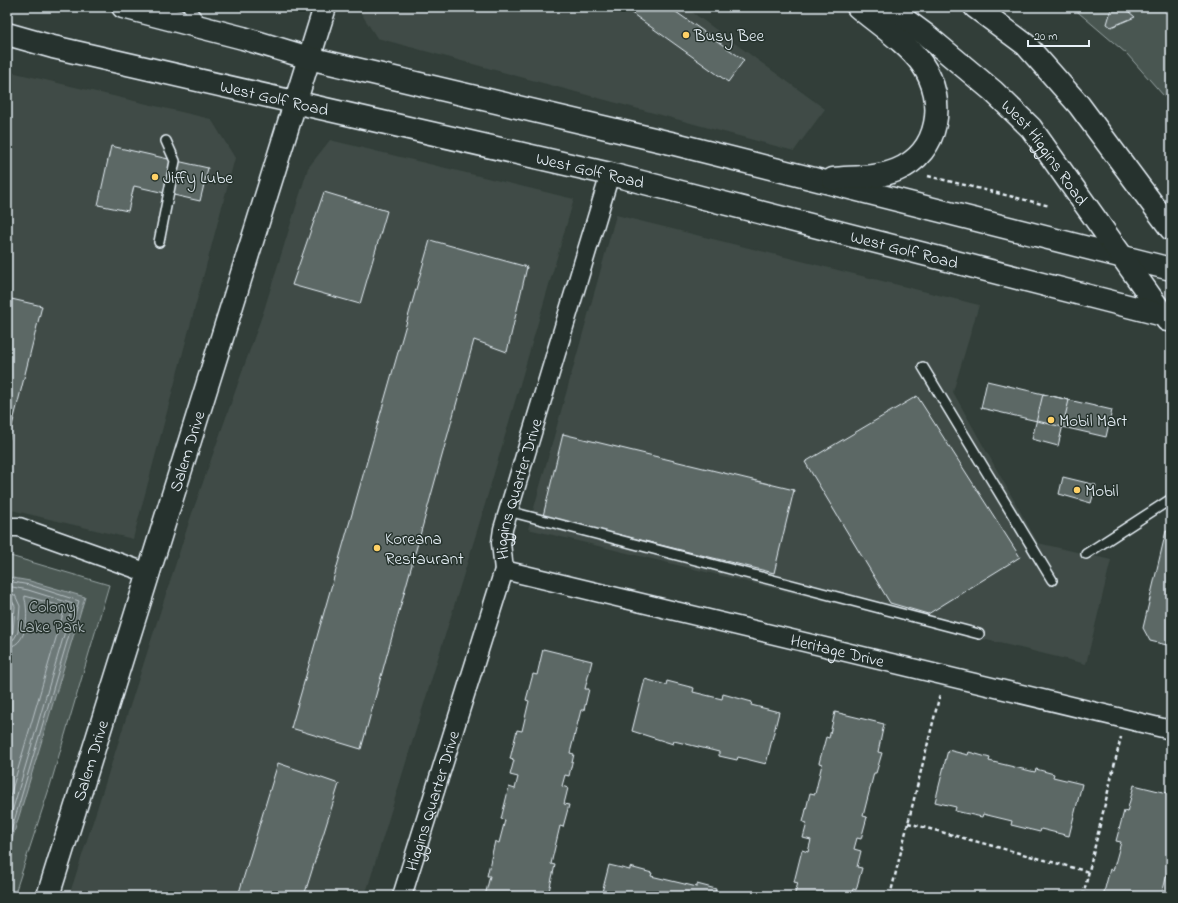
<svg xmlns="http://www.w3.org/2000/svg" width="1178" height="903" font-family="'Indie Flower',sans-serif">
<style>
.built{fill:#3f4b46}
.green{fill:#495651;stroke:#98a4a4}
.water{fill:#6d7978;stroke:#9ea9ab}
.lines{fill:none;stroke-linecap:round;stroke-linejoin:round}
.shore{stroke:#b7c1c5;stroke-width:1}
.building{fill:#5c6865;stroke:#e8f1f8}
.lane-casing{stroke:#e8f1f8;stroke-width:12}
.street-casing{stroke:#e8f1f8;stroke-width:21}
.secondary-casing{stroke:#e8f1f8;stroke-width:25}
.primary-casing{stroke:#e8f1f8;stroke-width:25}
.path{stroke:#e8f1f8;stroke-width:2.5;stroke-dasharray:4 3;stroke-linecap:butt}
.lane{stroke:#26332d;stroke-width:9}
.street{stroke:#26332d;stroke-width:18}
.secondary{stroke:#26332d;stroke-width:22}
.primary{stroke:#26332d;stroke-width:22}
.poi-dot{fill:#ffd166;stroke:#26332d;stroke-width:1.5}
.labels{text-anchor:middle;stroke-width:3;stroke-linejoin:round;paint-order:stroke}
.poi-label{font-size:17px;fill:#e8f1f8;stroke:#26332d;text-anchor:start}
.street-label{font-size:17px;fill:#e8f1f8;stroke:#26332d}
.park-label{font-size:17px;fill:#b0bbbe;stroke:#26332d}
</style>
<rect width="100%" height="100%" fill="#323e39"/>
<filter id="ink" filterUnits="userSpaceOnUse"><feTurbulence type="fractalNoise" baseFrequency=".025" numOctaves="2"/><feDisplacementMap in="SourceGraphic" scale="8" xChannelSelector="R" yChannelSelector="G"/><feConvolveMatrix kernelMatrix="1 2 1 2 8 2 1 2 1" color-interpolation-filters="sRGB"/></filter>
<g filter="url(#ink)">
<path class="built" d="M357,7H685L825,109L794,151L377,38Z
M7,71L211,119L235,158L133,539L7,509Z
M330,140L574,199L481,518L365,896H69L190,519L264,310L308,168Z
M616,215L979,305L953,392L1038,543L1111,560L1086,664L528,529Z"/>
<path class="green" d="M1072,7H1171V104L1127,54Z
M7,555L109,585L50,786L14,896H7Z"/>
<path class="water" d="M7,577L30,581L85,597L7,856V642L11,606L7,599Z"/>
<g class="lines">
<path class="shore" d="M7,581L30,585L79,601L7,845
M7,586L28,590L73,604L7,829
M7,593L15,595L20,606L18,632L14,639L7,641
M7,598L11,599L15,606L13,632L7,636
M7,647C26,646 28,620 26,605C26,601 24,599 25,596L65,607L7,807"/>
</g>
<path class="building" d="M623,7H669L744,60L728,82Z
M1112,7H1123L1135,17L1111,27L1107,24Z
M111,146L208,168L200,201L134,186L128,211L98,205Z
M324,192L387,211L360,304L292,285Z
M430,240L527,267L507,352L474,340L361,749L291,728Z
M7,298L42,306L7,446Z
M987,381L1112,410L1106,437L981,408Z
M1043,394L1069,400L1058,446L1032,439Z
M917,396L1020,557L928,614L890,603L805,462Z
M563,434L794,490L774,573L543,516Z
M1063,477L1096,485L1091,503L1059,494Z
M1166,531L1171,533V646L1150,641L1143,628Z
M543,649L592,661L585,689H589L584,710H581L570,753L574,754L569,776L565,775L562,786L568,788L564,804L569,805L563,827L560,826L551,864L555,865L549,891L546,890L544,896H485L490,876H487L495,841L499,843L505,820L501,819L509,787L515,789L518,777L510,775L514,760L510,759L517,730L522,731L529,701L526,700L533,674L537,675Z
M645,679L666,685L667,681L694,688L693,692L722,699L723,694L752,702L751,705L779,712L766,764L738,757L737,760L719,756V752L674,741L673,744L632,731Z
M835,712L884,724L878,752L882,753L876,773H874L863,816L867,817L861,839L857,838L854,849L861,851L857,867L862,868L856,890L853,889L851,896H794L798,883L794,882L802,850L808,852L811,840L803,838L807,823L803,822L810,793L815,794L822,764L819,763L826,737L829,738Z
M948,750L968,755L969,752L990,758L989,761L1035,772L1036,769L1054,774L1053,777L1082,784L1069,836L1041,829L1040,832L1011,825L1012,821L983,814L982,817L955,811L956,807L935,802Z
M278,763L339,784L304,896H238Z
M1134,785L1171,794V858L1163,890L1166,891L1165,896H1103L1110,869L1113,871L1121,842L1116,841L1124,811L1127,812Z
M609,865L630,870V867L652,873L651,876L697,887V884L716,889L715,892L732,896H601Z"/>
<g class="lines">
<defs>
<path id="lane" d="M188,7L202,23
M159,242L175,161L166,141
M923,367L1052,580
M508,511L979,634
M1086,554L1171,499"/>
<g id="street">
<path d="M7,527H19L148,573"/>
<path id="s1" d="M504,570L1171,730"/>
<path id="s2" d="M402,896L504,570L501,543L503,529L610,174"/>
</g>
<g id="secondary">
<path id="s3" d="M48,896L325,7"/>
</g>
<g id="primary">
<path d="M123,7L243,38L309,58L675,144L1171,269"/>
<path id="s4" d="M888,7L926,35L993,91L1031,128L1167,320"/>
<path d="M975,7L1026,45L1079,105L1171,229"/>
<path id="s5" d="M7,34L53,47L610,174L1171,317"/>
<path d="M833,179C853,177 878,178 897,170C940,152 947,100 922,64C907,43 878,24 858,7"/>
</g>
</defs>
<use href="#lane" class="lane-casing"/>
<use href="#street" class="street-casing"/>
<use href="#secondary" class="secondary-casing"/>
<use href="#primary" class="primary-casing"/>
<path class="path" d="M928,176L1050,206
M908,823L1089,872
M890,896L940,694
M1083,896L1121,737"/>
<use href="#lane" class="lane"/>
<use href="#street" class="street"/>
<use href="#secondary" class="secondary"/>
<use href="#primary" class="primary"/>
</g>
</g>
<g class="poi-dot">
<circle cx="686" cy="35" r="4"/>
<circle cx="155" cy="177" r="4"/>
<circle cx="1051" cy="420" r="4"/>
<circle cx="1077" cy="490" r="4"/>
<circle cx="377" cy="548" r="4"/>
</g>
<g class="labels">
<g class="poi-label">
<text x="694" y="41">Busy Bee</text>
<text x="163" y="183">Jiffy Lube</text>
<text x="1059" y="426">Mobil Mart</text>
<text x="1085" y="496">Mobil</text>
<text x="385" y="544">Koreana<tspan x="385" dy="20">Restaurant</tspan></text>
</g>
<g class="street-label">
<text dy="6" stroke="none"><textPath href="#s5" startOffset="275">West Golf Road</textPath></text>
<text dy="6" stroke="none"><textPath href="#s4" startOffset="215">West Higgins Road</textPath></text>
<text dy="6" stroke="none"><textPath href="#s5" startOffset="599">West Golf Road</textPath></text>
<text dy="6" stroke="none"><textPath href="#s5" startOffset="923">West Golf Road</textPath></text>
<text dy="6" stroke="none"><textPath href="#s3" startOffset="466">Salem Drive</textPath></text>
<text dy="6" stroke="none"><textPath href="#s2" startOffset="425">Higgins Quarter Drive</textPath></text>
<text dy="6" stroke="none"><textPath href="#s1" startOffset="343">Heritage Drive</textPath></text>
<text dy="6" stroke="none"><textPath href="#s3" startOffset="142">Salem Drive</textPath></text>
<text dy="6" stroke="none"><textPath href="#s2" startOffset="100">Higgins Quarter Drive</textPath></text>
</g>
<g class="park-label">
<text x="52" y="612">Colony<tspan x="52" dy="20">Lake Park</tspan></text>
</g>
</g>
<rect width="1178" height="903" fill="none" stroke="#26332d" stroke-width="24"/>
<rect x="12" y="12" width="1154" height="879" fill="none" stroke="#e8f1f8" stroke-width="1.5" filter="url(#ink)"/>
<path d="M1028 40v6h61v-6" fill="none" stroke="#e8f1f8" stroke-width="2"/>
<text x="1034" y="40" font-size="12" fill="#e8f1f8" stroke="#26332d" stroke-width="3" paint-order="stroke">20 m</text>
</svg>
